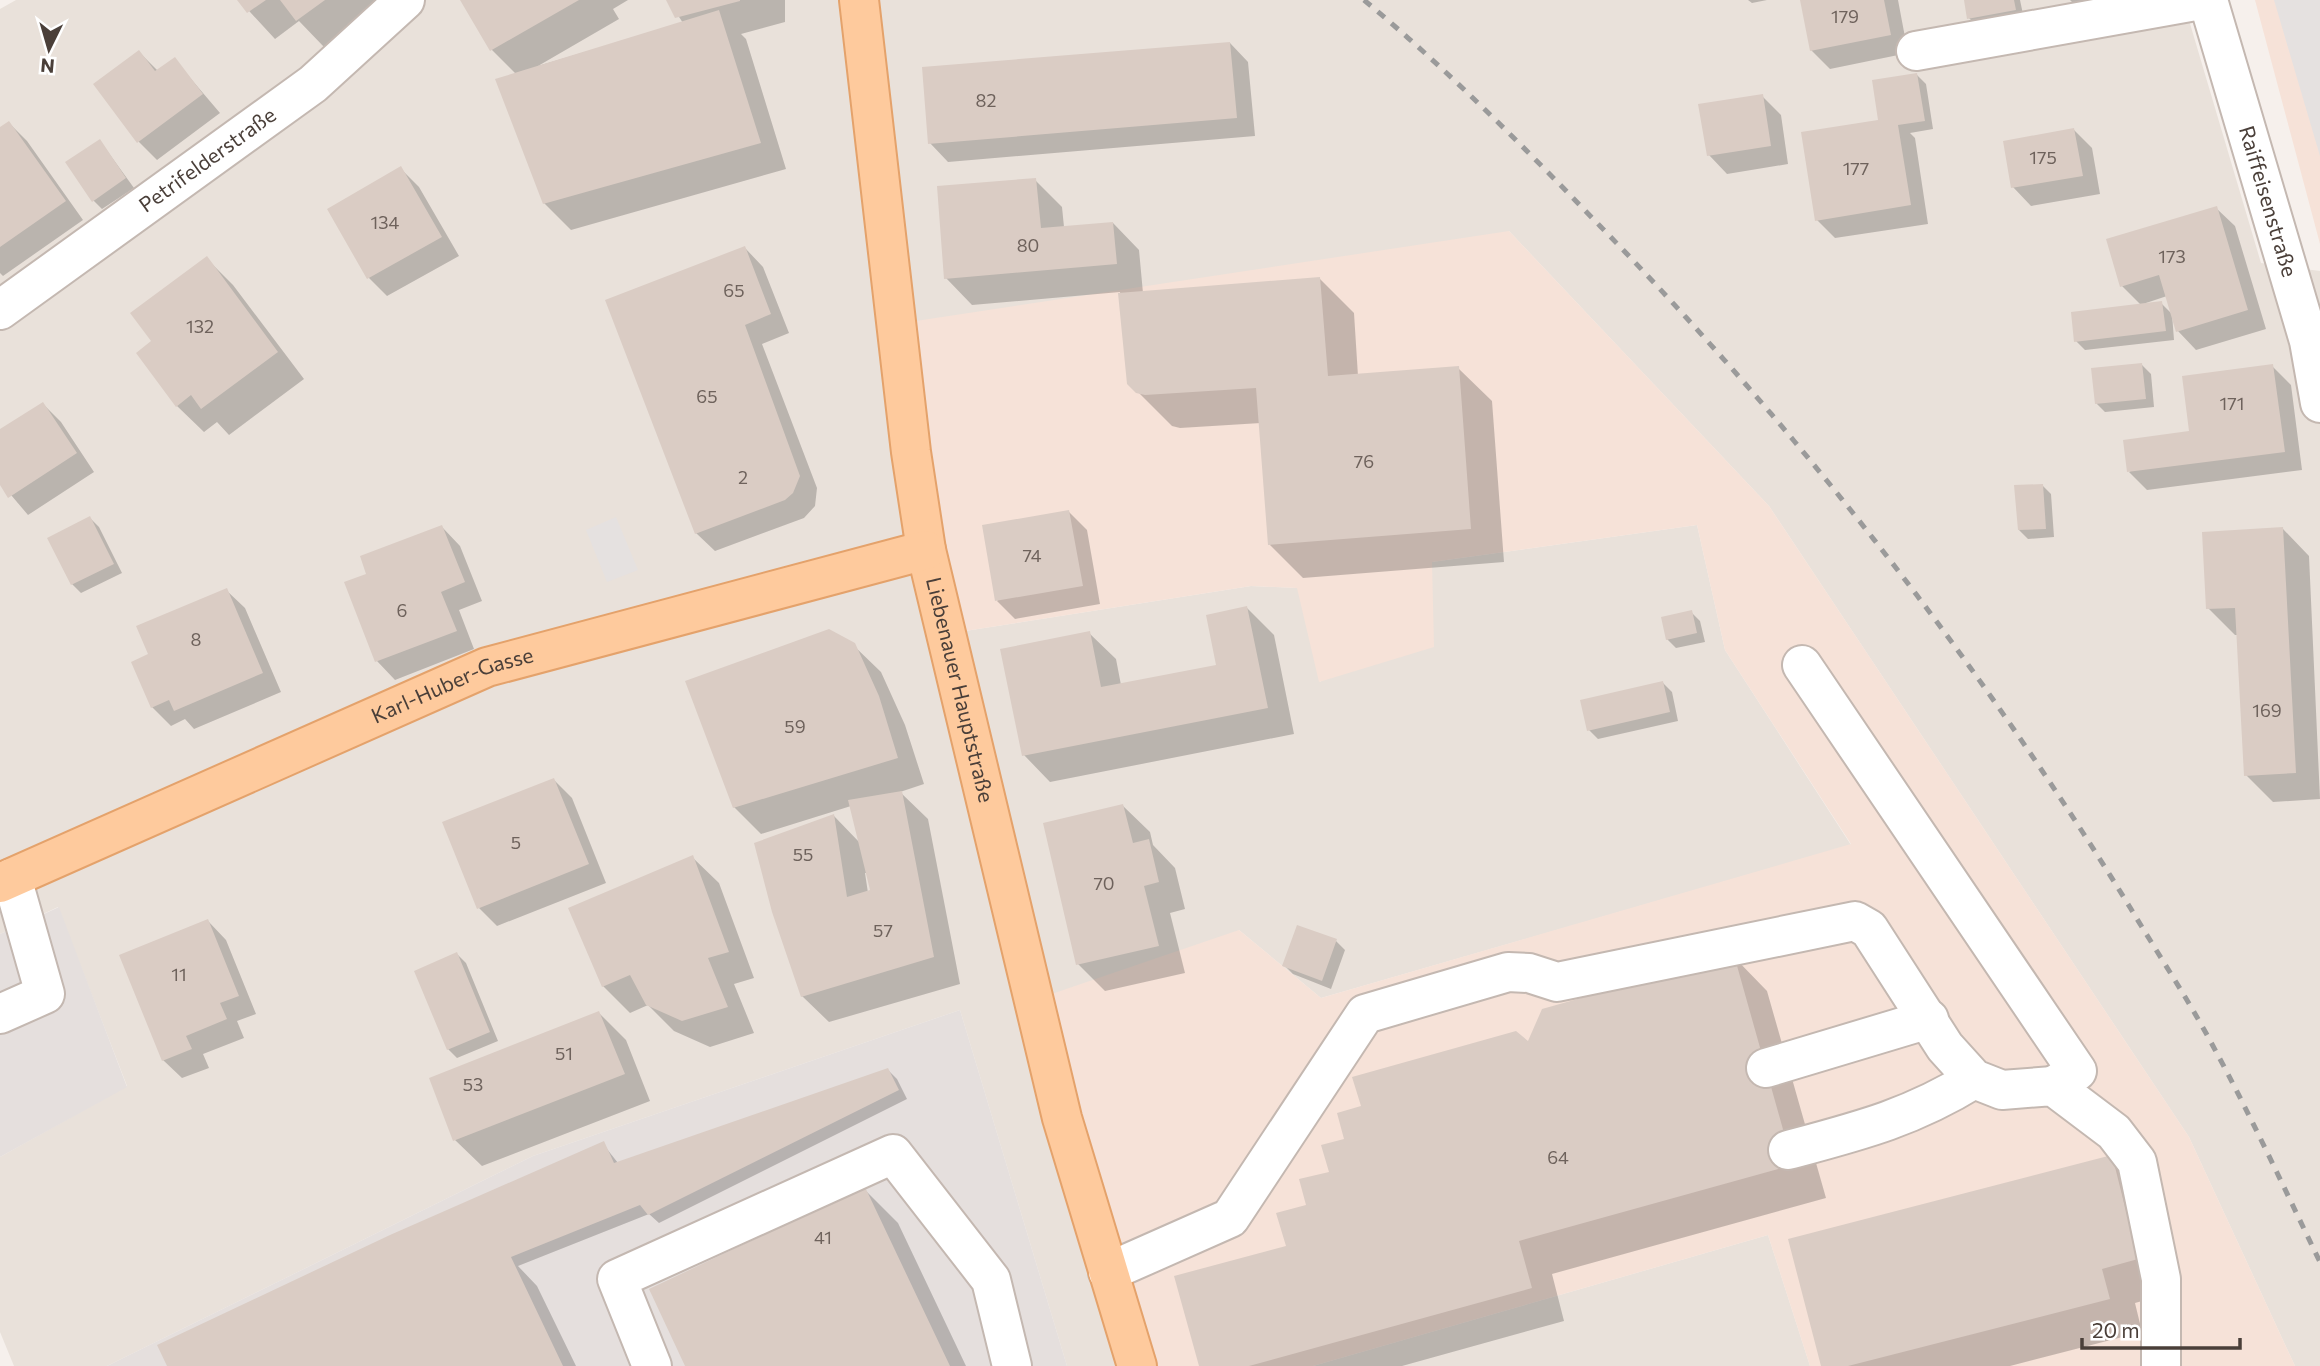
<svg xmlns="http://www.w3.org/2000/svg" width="2320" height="1366" font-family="Commissioner,sans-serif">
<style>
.residential{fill:#e9e1da}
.commercial{fill:#f6e2d8}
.industrial{fill:#e5dfdd}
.parking{fill:#e5e1e0}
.shadow{fill:#0003;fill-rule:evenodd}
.building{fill:#daccc4}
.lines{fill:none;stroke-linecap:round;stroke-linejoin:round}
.minor-casing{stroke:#c4b8b1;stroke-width:42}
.major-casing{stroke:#e4a26b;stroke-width:42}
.minor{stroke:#fff;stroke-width:38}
.major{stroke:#feca9d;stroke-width:38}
.rail{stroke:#9a9a9a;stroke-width:5;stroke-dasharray:9 9;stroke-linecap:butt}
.labels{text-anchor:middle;stroke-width:7;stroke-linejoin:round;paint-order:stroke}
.number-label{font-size:18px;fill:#6e625c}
.street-label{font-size:21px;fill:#4a3f39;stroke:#fff}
</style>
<rect width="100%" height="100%" fill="#f6f0ec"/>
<path class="residential" d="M16,0H2183L2261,263L2320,271V1366H2295L2189,1137L1769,506L1509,231L946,634L1251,586L1298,588L1320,682L1432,562L1697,525L1725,650L1851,845L1321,998L1239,930L1137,1366H1067L960,1010L533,1156L107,1366H14L0,1332V1157L127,1086L58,907L0,934V9Z
M1768,1235L1810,1366H1313Z"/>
<path class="commercial" d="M2255,0H2320V244Z
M1509,231L1769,506L2189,1137L2295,1366H1810L1768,1235L1313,1366H1137L1034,1000L1239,930L1321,998L1851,844L1725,650L1697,525L1432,562L1434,647L1319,682L1297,588L1251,586L946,634L896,324Z"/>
<path class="industrial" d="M59,907L127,1087L0,1157V934Z
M960,1010L1067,1366H107L533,1156Z"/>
<path class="parking" d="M2274,0H2320V156Z
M616,517L638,570L607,582L586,530Z"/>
<path class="shadow" d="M239,0H387L324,47L299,21L275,39Z
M463,0H628L613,9L619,19L538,66L683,23L668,0H785V22L741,34L746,39L786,169L571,230L544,203L516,74L492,50Z
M1748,0H1767L1752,3Z
M1801,0H1898L1908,53L1830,69L1811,50Z
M1965,0H2020L2024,19L1978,27L1969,18Z
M2070,0H2097L2074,4Z
M1230,43L1248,62L1255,136L948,162L930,143Z
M139,52L158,71L174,59L220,113L157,160L139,142L95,84Z
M1917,75L1926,84L1933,129L1910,133L1915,138L1928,224L1835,238L1817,220L1880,122Z
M1762,96L1781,115L1788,164L1727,174L1709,155Z
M9,123L27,141L83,220L3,276L0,273V129Z
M2074,130L2092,148L2100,194L2031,206L2013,187Z
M100,141L134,188L102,209L93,200Z
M401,169L419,187L459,256L387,296L369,278L330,210Z
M1035,180L1062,207L1064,227L1113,223L1139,250L1143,293L1320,279L1354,313L1358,376L1458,368L1492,401L1504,562L1303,578L1269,544L1261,423L1180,428L1172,426L1129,383L1120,292L972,305L946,278Z
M2216,208L2235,226L2266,329L2196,350L2178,331L2167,296L2146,303H2161L2172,314L2174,340L2085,350L2076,341L2141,305L2122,286Z
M745,248L763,267L789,333L762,344L817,488L815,506L804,518L715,551L696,533Z
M207,259L233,285L304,379L229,435L217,422L204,432L177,406L153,341Z
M2142,365L2151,374L2154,407L2105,412L2096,403Z
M2272,366L2291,385L2302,470L2147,490L2129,472L2191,433Z
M43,404L61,422L94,472L28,515L0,482V431Z
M2042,485L2051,494L2054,537L2028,539L2019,530Z
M1069,512L1087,530L1100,604L1015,619L997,601Z
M90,518L99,527L122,573L81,593L72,584L49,539Z
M442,527L460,546L482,601L459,610L474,649L395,680L377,661L368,575Z
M2283,529L2309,556L2320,799L2273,802L2246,775L2238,635H2235L2208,608Z
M226,590L245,608L281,692L194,729L185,719L171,726L152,707L150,655Z
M1247,608L1274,635L1294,734L1050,782L1024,755L1089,633L1116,659L1121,685L1218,666Z
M1691,612L1700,621L1705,642L1676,648L1667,639Z
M853,645L881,672L905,725L924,784L900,792L928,819L960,984L829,1022L802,996L834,816L860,843L851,806L761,834L734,807ZM865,873H868L872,892L868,893Z
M1663,683L1672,692L1678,721L1598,739L1589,730Z
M554,780L572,798L606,883L497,926L479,908Z
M1123,806L1150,832L1153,845L1175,868L1185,909L1170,913L1185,973L1105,991L1078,964Z
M692,857L719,883L754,978L734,984L754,1033L710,1047L674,1031L648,1005L630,1013L603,986Z
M208,921L226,940L256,1014L237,1021L244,1038L203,1054L209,1068L182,1078L163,1060Z
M1336,941L1345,950L1331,989L1293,974L1284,965Z
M457,954L466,963L498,1041L457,1058L448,1049Z
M1734,957L1767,991L1826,1198L1552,1274L1564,1321L1402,1366H1201L1288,1247L1308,1206L1331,1173L1363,1107L1528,1044Z
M599,1013L626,1040L650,1101L482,1166L455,1140Z
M888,1070L897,1079L907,1099L659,1223L649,1214L518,1266L537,1286L576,1366H169L603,1144L618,1163Z
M2111,1157L2145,1191L2171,1293L2135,1303L2142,1332L2010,1366H1822Z
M864,1189L898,1223L966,1366H687Z"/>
<path class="building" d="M237,0H266L247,13Z
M280,0H325L296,21Z
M460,0H579L490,51Z
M666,0H740V1L675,18Z
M1800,0H1884L1891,35L1810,51Z
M1964,0H2014L2016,10L1967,19Z
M719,10L761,143L543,204L495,79Z
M1230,42L1237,118L928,144L922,67Z
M139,50L155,71L175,57L203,94L137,143L93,84Z
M1917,73L1925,121L1898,125L1911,205L1815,221L1801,132L1878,120L1872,80Z
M1763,94L1771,146L1707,156L1698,104Z
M9,121L66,201L0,247V127Z
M2074,128L2083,176L2011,188L2003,141Z
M100,139L126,178L92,202L65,162Z
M401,166L442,237L367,279L327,209Z
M1036,178L1041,228L1113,222L1117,264L944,279L937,186Z
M2217,206L2248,310L2176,332L2159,275L2120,287L2106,239Z
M745,246L771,314L745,325L800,476L793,493L785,500L695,534L605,300Z
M207,256L278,352L201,409L191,395L176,407L136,353L151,341L130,313Z
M1320,277L1328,376L1459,366L1471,529L1268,545L1256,388L1145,395L1136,393L1127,384L1118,293Z
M2162,301L2166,331L2074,342L2071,312Z
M2142,363L2146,399L2095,404L2091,368Z
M2273,364L2285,452L2127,472L2123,440L2189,431L2182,376Z
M43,402L77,453L8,498L0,485V429Z
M2043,484L2046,529L2018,530L2014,485Z
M1069,510L1083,586L995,601L982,525Z
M90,516L114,564L71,585L47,538Z
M442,525L465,582L441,592L457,631L375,662L344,582L366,574L360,556Z
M2283,527L2296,773L2244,776L2235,608L2206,609L2202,532Z
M227,588L263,673L174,711L169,700L151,708L131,662L148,654L136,626Z
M1247,606L1268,708L1022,756L1000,649L1090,631L1101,687L1216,665L1206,615Z
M1692,610L1697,633L1666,640L1661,617Z
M829,629L855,643L879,696L898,758L733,808L685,681Z
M1663,681L1670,712L1587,731L1580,700Z
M554,778L589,864L477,909L442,822Z
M902,791L934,957L801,997L772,912L754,843L834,814L847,897L870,890L848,800Z
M1123,804L1133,843L1149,839L1159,882L1144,886L1159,946L1076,965L1043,823Z
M693,855L729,952L708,958L728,1007L682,1021L646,1005L630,975L602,987L568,908Z
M208,919L239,996L220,1003L227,1019L186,1036L192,1049L162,1061L119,955Z
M1297,925L1337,939L1322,981L1282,966Z
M457,952L490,1032L447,1050L414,971Z
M1734,955L1793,1165L1519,1241L1532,1288L1249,1366H1199L1174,1276L1286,1246L1276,1213L1306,1205L1299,1179L1329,1172L1321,1145L1344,1139L1337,1113L1361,1106L1352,1077L1516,1031L1528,1041L1542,1009Z
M599,1011L625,1074L453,1141L429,1078Z
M888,1068L899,1090L648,1215L640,1205L511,1257L563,1366H167L157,1345L390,1235L604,1141L614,1163Z
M2112,1155L2138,1259L2102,1269L2110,1299L1848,1366H1821L1788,1239Z
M865,1187L950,1366H685L649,1289Z"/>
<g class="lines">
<defs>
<g id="minor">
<path id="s1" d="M2208,0L2309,341L2320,403"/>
<path d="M1916,51L2201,0"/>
<path id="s2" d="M0,310L313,84L405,0"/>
<path d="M1802,665L2077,1071L2053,1086"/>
<path d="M0,1014L45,994L12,878"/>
<path d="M1766,1068L1929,1019"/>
<path d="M1788,1150C1859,1131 1911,1118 1974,1079"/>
<path d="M1108,1272L1230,1218L1365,1014L1508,972L1529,973L1557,982L1855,921L1869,929L1945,1047L1974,1079L2002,1090L2053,1086L2114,1132L2137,1162L2161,1279V1366"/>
<path d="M652,1366L617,1279L893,1154L991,1280L1012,1366"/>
</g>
<g id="major">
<path id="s3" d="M859,0L911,452L926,550L1062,1118L1137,1366"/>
<path id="s4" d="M0,883L487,667L926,550"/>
</g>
</defs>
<use href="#minor" class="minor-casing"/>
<use href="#major" class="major-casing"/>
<use href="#minor" class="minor"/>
<use href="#major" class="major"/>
<path class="rail" d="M1364,0C1448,70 1525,148 1601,227C1802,434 1980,663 2131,909C2158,954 2188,999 2213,1046C2251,1116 2285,1190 2320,1262"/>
</g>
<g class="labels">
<g class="number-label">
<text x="1845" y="23">179</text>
<text x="986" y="107">82</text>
<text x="2043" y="164">175</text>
<text x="1856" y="175">177</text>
<text x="385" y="229">134</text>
<text x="1028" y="252">80</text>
<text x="2172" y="263">173</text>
<text x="734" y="297">65</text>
<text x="200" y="333">132</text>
<text x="707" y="403">65</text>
<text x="2232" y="410">171</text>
<text x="1364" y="468">76</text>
<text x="743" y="484">2</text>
<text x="1032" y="562">74</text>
<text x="402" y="617">6</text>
<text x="196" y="646">8</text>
<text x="2267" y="717">169</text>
<text x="795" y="733">59</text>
<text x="516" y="849">5</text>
<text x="803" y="861">55</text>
<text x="1104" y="890">70</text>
<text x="883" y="937">57</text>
<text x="179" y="981">11</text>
<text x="564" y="1060">51</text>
<text x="473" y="1091">53</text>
<text x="1558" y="1164">64</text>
<text x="823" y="1244">41</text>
</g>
<g class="street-label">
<text dy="7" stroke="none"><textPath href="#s2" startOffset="256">Petrifelderstraße</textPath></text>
<text dy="7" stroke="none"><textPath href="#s1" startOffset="210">Raiffeisenstraße</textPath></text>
<text dy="7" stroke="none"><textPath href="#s4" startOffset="494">Karl-Huber-Gasse</textPath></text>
<text dy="7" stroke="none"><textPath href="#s3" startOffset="698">Liebenauer Hauptstraße</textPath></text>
</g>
</g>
<g transform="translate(49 49) rotate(185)" stroke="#ffffff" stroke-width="5" paint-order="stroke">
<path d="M0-5L12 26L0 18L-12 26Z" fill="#4a3f39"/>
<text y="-10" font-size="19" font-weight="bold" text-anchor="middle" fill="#4a3f39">N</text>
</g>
<path d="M2082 1338v10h158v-10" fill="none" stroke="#4a3f39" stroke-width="3.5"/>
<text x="2092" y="1338" font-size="21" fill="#4a3f39" stroke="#ffffff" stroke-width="5" paint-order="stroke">20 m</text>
</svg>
